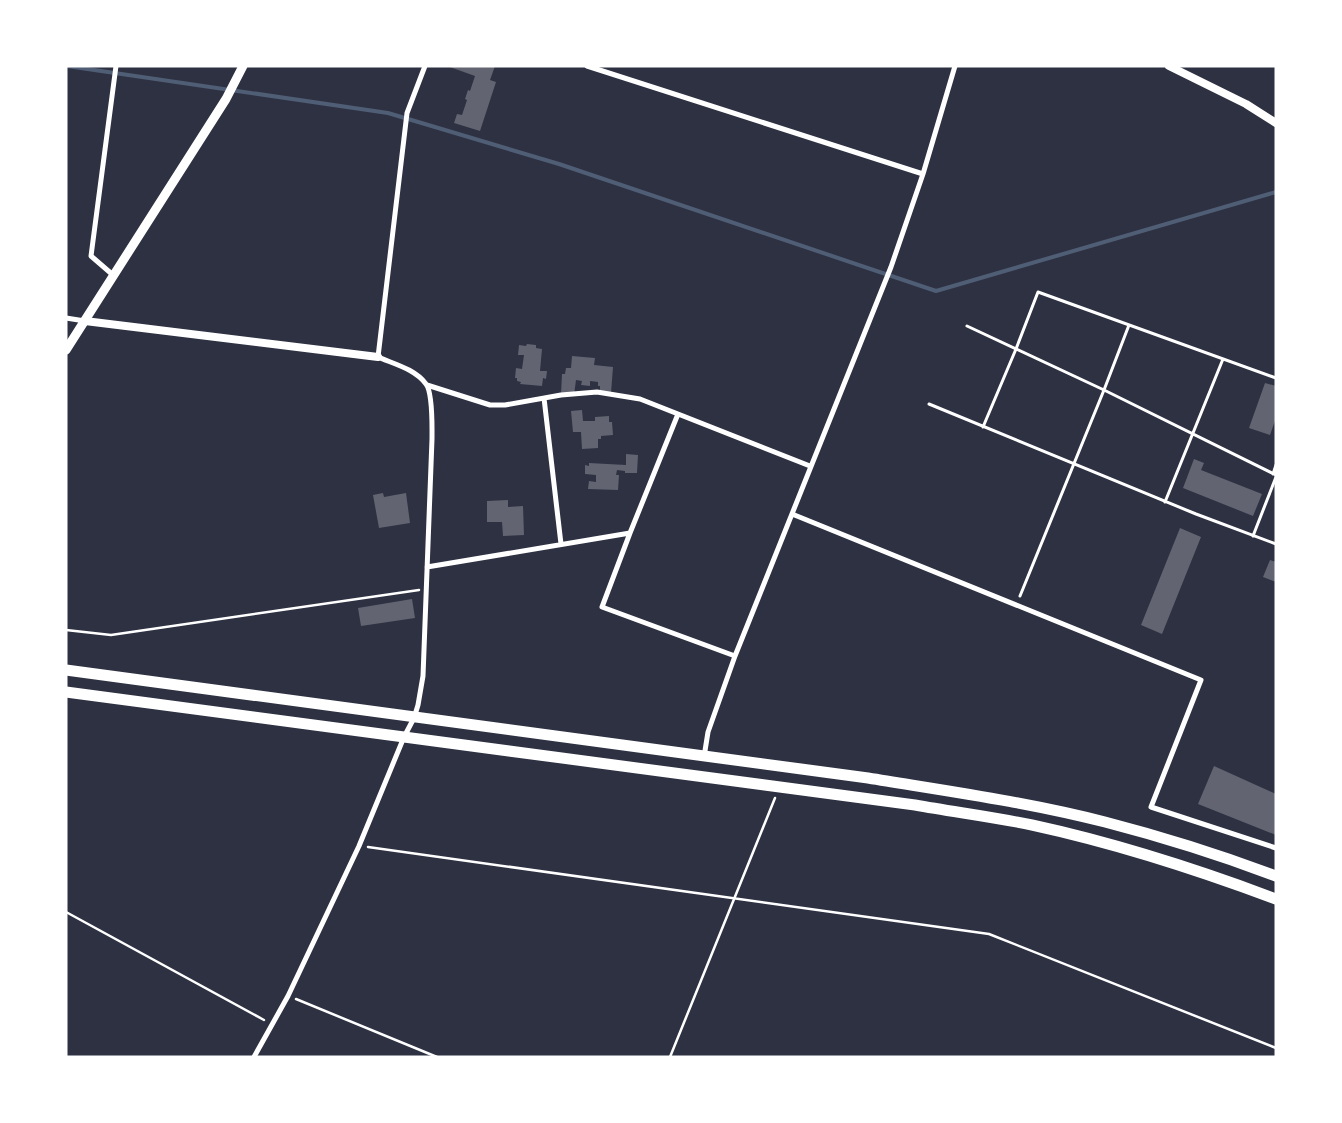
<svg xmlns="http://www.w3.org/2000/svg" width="1342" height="1123" font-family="'Alegreya Sans',sans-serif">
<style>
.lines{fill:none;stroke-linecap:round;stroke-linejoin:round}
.stream{stroke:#4f5d75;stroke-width:4}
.building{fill:#626471}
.path{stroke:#fff;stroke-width:2.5}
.service{stroke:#fff;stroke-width:3}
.minor{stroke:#fff;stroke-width:5}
.tertiary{stroke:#fff;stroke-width:8}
.secondary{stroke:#fff;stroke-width:9}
.trunk{stroke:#fff;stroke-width:11}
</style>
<rect width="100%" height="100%" fill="#2d3142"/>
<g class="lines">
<path class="stream" d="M67,66L388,113L559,164L936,291L1276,192"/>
</g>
<path class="building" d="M447,66H495L490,80L496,82L480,131L454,123L457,114L462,115L467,100L465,99L468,90L470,91L475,76Z
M527,344L536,345V348L542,349L540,371H547L546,379L543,378L542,386L520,384L521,382L517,381V378H515L516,368L522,369L524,355H518L519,345L526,346Z
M572,356L595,358L594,365L613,367L611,393L600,392V386H598V382L590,381V386L581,385L582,381L576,380L574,395L561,394L562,374H565L566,368H571Z
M1265,383L1276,386V418L1270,435L1249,428Z
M582,410L583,421H595V417L609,416V422H612L613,435L601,436V439H598V448L582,449L581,432H573L571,411Z
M626,454L638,455L637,473H625V471L617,470L616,475H619L618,490L588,489L589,481L596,482V475L585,474V465L589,466V463L626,465Z
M1194,459L1204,463L1201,470L1262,494L1253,516L1183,488Z
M383,493L384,497L406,493L410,523L379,528L373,495Z
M508,500V507L523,506L524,535L503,536L502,522H487V501Z
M1180,528L1201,537L1162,634L1141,625Z
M1270,560L1276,562V582L1263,577Z
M412,599L415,618L361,626L358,608Z
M1214,766L1276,794V835L1198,804Z"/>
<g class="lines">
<path class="path" d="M66,630L111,635L419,590
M368,847L989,934L1276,1048
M66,912L264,1020
M296,999L437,1057
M670,1057L775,798"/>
<path class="service" d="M967,326L1104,390L1276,475
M929,404L1196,514L1276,544
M983,427L1016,349L1038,292L1276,378
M1273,474L1276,465
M1165,502L1223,359
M1253,536L1276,477
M1020,596L1104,390L1129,325"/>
<path class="minor" d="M587,66L923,174
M113,275L91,256L116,66
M66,318L85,321
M427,385L490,405H505L561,395L597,392L640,399L810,466
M544,398L561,544
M792,514L1201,680L1151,807L1276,848
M630,533L678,414
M427,567L630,533L602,607L735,656
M704,757L708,732L735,656L891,267L923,174L955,66
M254,1057L288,996L359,846L404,737L414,718L418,705L423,676L432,439C432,427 433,393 426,384C415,369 394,364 378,357L407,113L425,66"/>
<path class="tertiary" d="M1169,66L1246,104L1276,123
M85,321L378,357"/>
<path class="secondary" d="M66,350L226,99L243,66"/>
<path class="trunk" d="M66,670L868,778C947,791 1027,802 1105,822C1163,837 1220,855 1276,876
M66,692L915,805C954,812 993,817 1032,825C1115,843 1196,869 1276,899"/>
</g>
<rect width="1342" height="1123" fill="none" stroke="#ffffff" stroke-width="135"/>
</svg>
